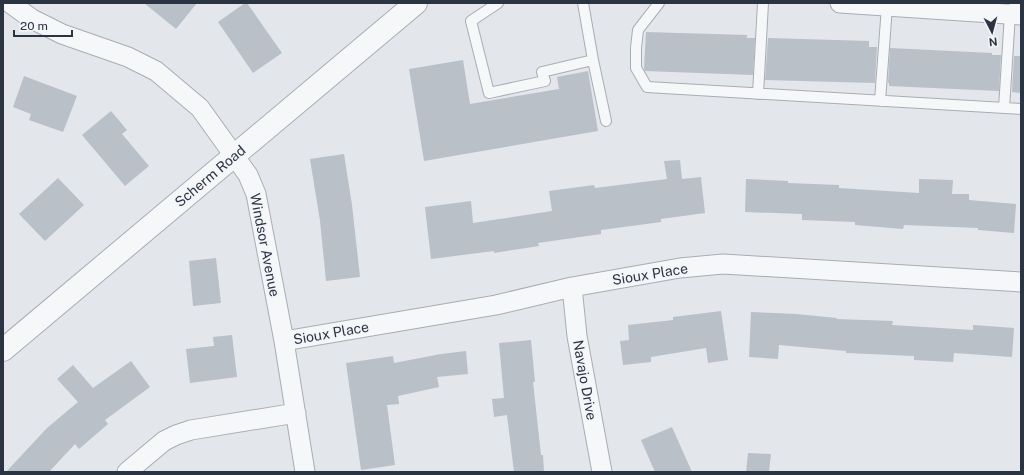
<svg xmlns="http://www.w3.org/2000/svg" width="1024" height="475" font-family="'Public Sans',sans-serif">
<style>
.building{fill:#bac0c8}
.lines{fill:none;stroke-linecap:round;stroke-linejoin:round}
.service-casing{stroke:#a8adb5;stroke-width:12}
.minor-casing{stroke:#a8adb5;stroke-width:21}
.tertiary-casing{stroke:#a8adb5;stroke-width:24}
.service{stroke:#f6f7f9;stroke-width:10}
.minor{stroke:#f6f7f9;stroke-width:19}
.tertiary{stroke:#f6f7f9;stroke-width:22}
.labels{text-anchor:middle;stroke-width:4;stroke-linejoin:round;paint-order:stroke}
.street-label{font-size:14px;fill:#2b3443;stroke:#f3f5f8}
</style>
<rect width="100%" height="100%" fill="#e3e6eb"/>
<path class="building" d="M144,3H197L176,29Z
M245,3H247L282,53L253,73L218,22Z
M646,32L747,35V38H755L753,75L645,71L644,69Z
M768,38L869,41V47H877L875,83L765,80Z
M890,48L992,53V55H1001L999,91L889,86V83H888Z
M1014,56H1021V93L1012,92Z
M463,60L470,104L559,89L557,77L588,71L598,131L424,161L409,69Z
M24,76L77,96L63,132L29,120L31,114L13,107Z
M111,111L127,130L122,134L149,166L125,186L82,135Z
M344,154L352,205L360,277L326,281L320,221L310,159Z
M680,160L682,179L701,177L705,213L661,219V222L601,230V234L538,243L539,246L494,253V251L431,259L425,207L471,201L473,223L552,211L549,191L594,185L595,188L667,179L664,161Z
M58,178L84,205L45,241L19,214Z
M746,179L788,181V183L839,185V188L919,193V179L953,180L952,194H969V200L1016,204L1014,233L978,230V228L904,225L903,229L855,225V222L802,220V214L745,212Z
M216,258L221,303L193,306L189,261Z
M721,311L728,360L708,363L706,348L651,357V362L623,365L620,341L629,340L628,325L673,320V317Z
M751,312L796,314L837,318L836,319L893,321L892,325L973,330V325L1014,328L1012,357L954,353L953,362L914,360V356L846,353V351L779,345L778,359L749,357Z
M232,335L237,377L190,383L186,349L214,346L213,337Z
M531,340L535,382H533L541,455H543L544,472H514L507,415L494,417L492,399L504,398L499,343Z
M466,351L468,374L437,377L439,387L398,396L399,404L387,405L395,465L361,470L346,363L393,356L394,363L441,354Z
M131,361L150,387L105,420L108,424L79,449L75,444L49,472H6L47,428L78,402L57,379L73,365L93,388Z
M672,427L692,472H655L641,440Z
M748,453L771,454L769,472H746Z"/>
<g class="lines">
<defs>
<path id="service" d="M498,3L471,21L489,93L545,81L542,72L593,60L583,3
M659,3L638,30L636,48V68L647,87L1021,109
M593,60L606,121
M758,94L763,3
M880,101L887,6L888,3
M1004,108L1010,14L1016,3"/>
<path id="minor" d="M10,3L32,19L62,34L128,57L156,71L200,108L248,175L256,194L284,341L305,472
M840,3L1021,15
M572,287L577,336L602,472
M284,341L496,305L572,287L680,268L723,264L1021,282
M127,472L164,441L176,435L191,430L296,413"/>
<path id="tertiary" d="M3,350L416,3"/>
</defs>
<use href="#service" class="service-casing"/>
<use href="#minor" class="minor-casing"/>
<use href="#tertiary" class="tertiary-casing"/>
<use href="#service" class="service"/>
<use href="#minor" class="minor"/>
<use href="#tertiary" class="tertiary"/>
</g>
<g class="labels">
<g class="street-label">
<text transform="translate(210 176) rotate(-40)" y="5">Scherm Road</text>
<text transform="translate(265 245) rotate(79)" y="5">Windsor Avenue</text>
<text transform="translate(650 274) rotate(-9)" y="5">Sioux Place</text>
<text transform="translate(331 333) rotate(-10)" y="5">Sioux Place</text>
<text transform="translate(585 380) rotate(80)" y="5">Navajo Drive</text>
</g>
</g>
<rect width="1024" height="475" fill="none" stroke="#2b3443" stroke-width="8"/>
<g transform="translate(992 32) rotate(174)" stroke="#f3f5f8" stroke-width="3" paint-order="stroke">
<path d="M0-3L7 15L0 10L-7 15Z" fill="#2b3443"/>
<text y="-6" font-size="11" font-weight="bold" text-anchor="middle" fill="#2b3443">N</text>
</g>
<path d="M14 30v6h58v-6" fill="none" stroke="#2b3443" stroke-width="2"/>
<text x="20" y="30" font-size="12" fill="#2b3443" stroke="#f3f5f8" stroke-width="3" paint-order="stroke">20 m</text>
</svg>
